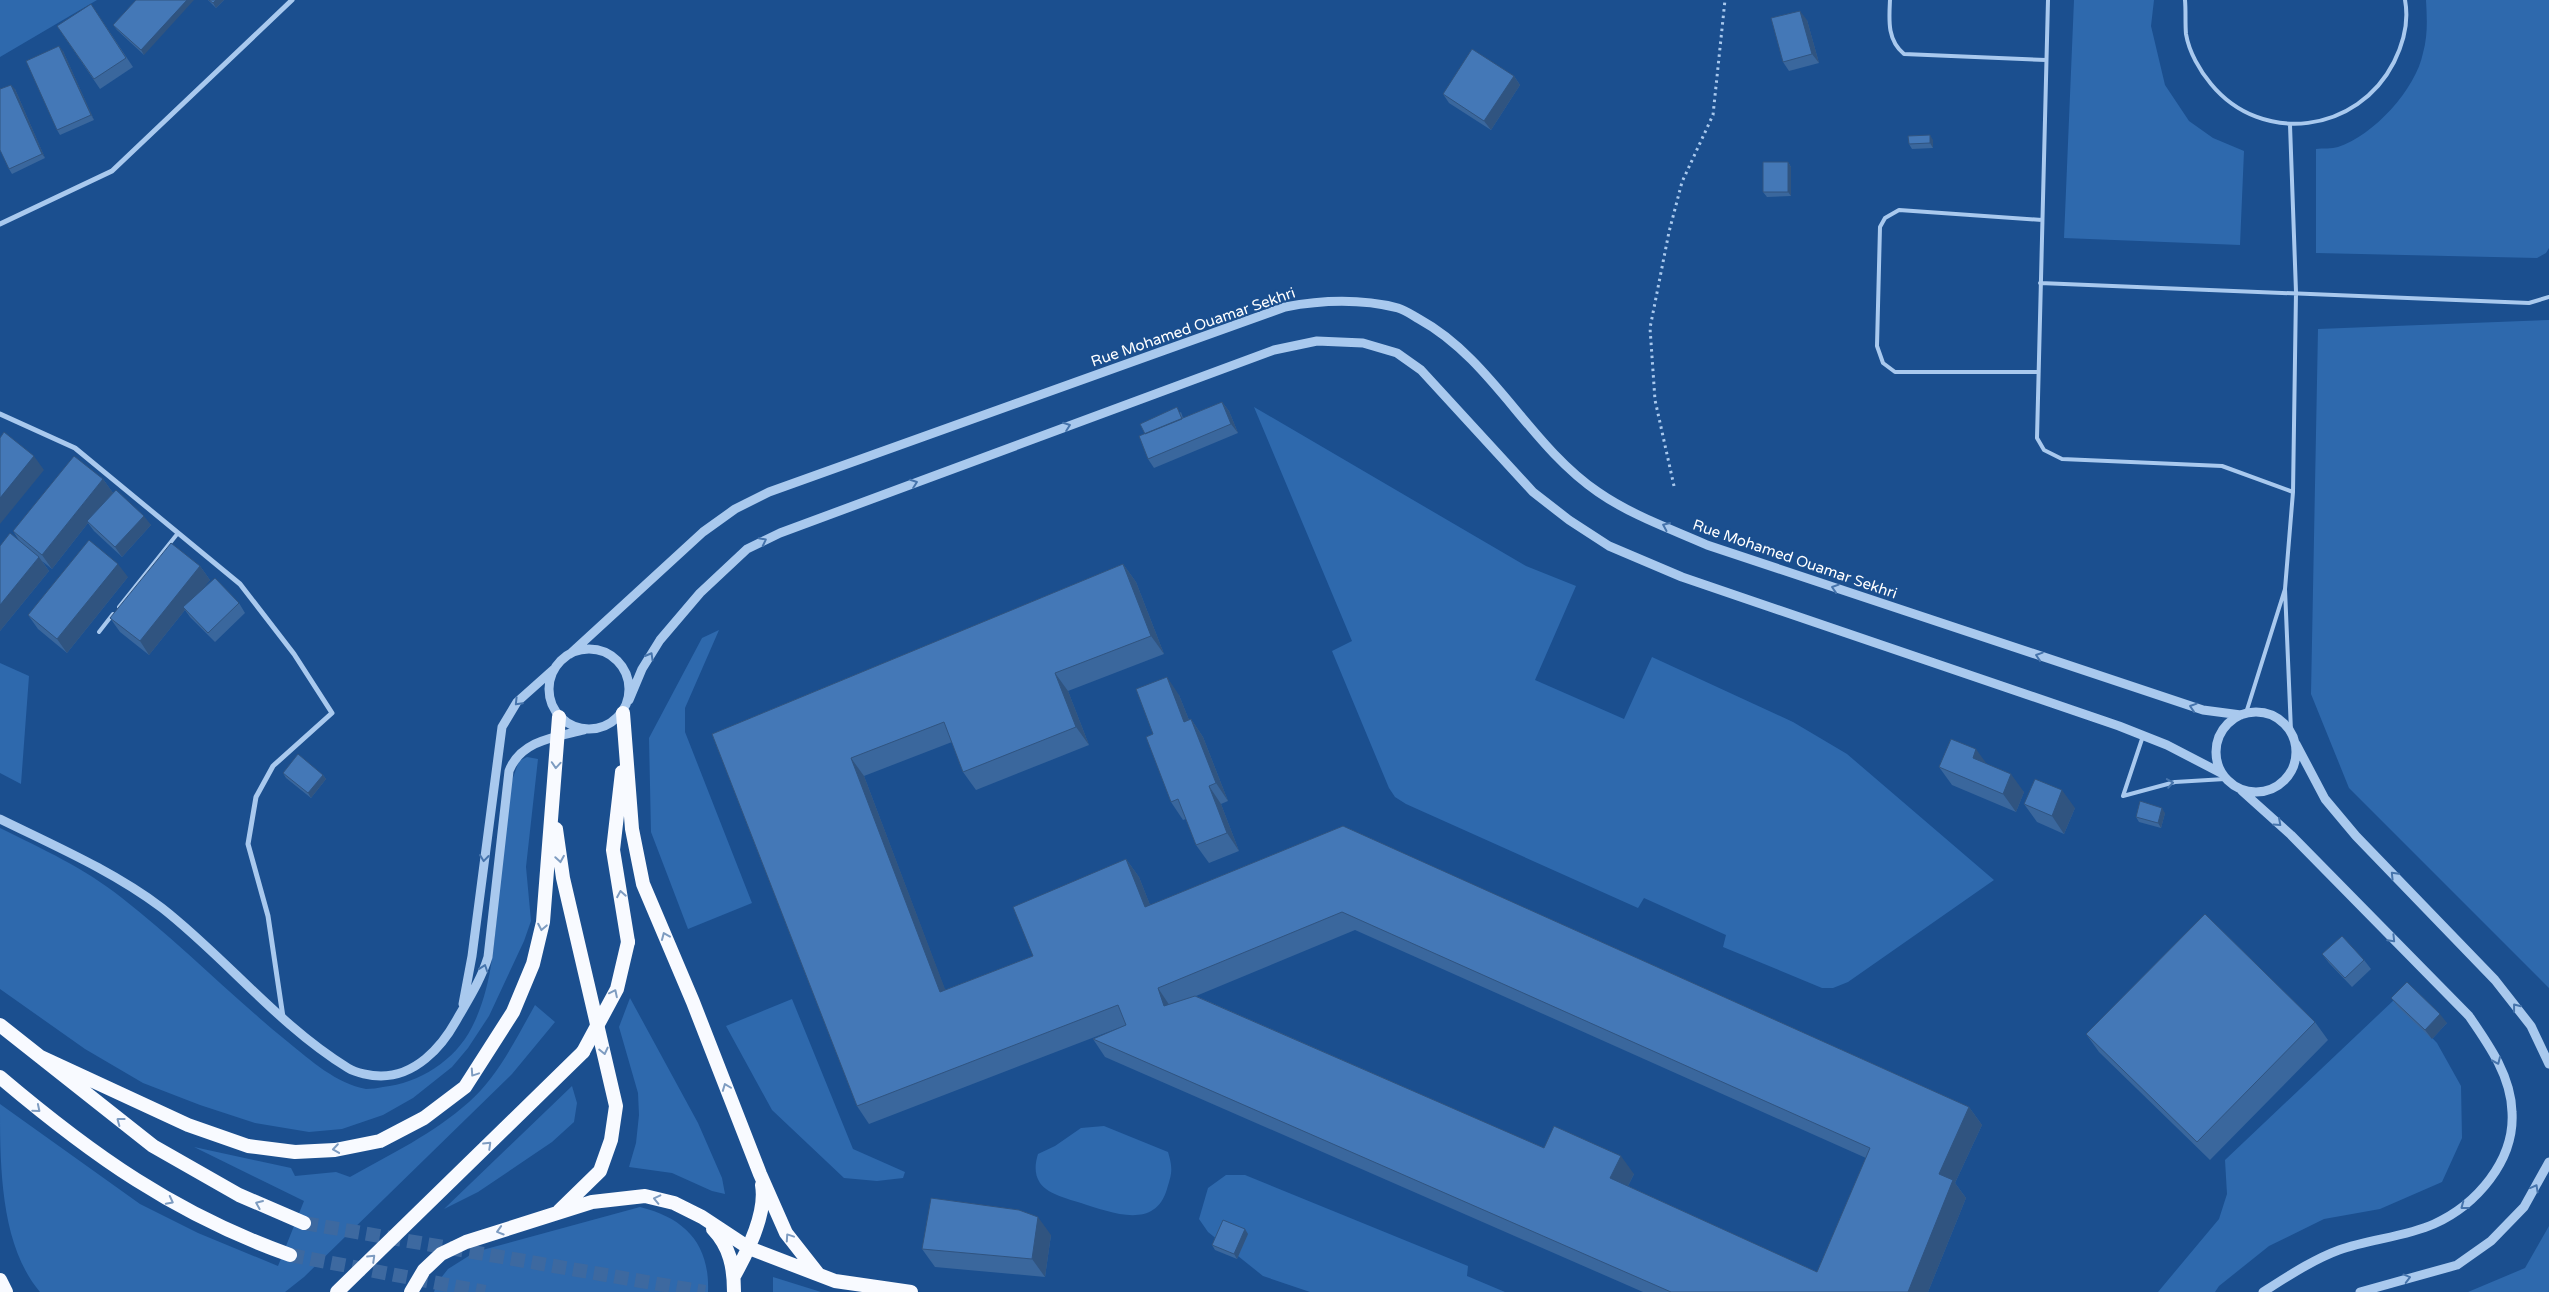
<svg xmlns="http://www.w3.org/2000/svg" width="2549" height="1292" font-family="'Varela Round',sans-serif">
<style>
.green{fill:#2e69ad}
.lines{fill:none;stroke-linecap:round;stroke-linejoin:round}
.trunk-tunnel{stroke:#3d69a0;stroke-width:14;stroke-dasharray:14 7;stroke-linecap:butt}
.path{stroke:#a9c9ee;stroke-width:3;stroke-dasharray:2.5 4;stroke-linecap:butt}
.service{stroke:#a9c9ee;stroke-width:4}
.minor{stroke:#a9c9ee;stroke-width:5}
.tertiary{stroke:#a9c9ee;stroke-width:9}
.trunk{stroke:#f8faff;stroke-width:14}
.trunk-bridge{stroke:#f8faff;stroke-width:14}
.wall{fill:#3a679d;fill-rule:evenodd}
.shaded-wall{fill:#305480}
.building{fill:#4478b7;stroke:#305480;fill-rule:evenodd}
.oneway{stroke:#4674ac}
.oneway2{stroke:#7e9cc1}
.labels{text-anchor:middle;stroke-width:4;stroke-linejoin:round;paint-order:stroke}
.street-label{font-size:15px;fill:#fff;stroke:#1b4f8f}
</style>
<rect width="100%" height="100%" fill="#1b4f8f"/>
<path class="green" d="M0,0H97L0,57Z
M2074,0H2154L2151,26L2165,85L2189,121L2213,138L2244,151L2240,245L2064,238Z
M2426,0H2549V248L2546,253L2537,258L2316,253V149C2323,148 2332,149 2338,147C2373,136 2416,89 2423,53C2428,35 2427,18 2426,0Z
M2549,320V988L2349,788L2311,694L2318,329Z
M1254,407L1526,566L1576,586L1535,680L1624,719L1652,657L1793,722L1847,754L1994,880L1848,982L1833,988H1822L1723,947L1726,935L1644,898L1638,908L1406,804L1395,797L1389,788L1332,651L1352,641Z
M719,630L685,708V732L752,903L688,929L651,832L649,738L702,638Z
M0,663L29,676L21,784L0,773Z
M527,757L538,759L526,867L531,921L524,941L489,1016L468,1048L452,1067L413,1098L383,1115L342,1129L309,1132L255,1123L200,1105L143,1083L85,1049L0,989V828C44,850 83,867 122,898C180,943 231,996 288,1042C310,1060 337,1084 366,1089C371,1089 378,1088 383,1087C419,1083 455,1061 472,1027C492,988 494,944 498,902C502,863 506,824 510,786L519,761Z
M630,998L698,1123L722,1178L725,1194L712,1191L672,1173L629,1167L636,1143L639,1115L638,1093L619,1027Z
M792,999L853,1149L905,1172L903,1178L877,1181L844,1178L772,1110L726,1026Z
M2395,999L2437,1043L2461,1086L2462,1138L2442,1182L2380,1209L2324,1219L2269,1246L2219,1286L2215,1292H2158L2219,1219L2227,1194L2225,1160Z
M535,1005L555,1022L512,1074L304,1277L285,1292H40C0,1245 0,1165 0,1104L140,1204L198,1233L278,1266L304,1201L194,1147L291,1168L295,1176L336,1172L350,1177C391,1154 433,1134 469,1102C497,1078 517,1037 535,1005Z
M572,1086L577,1103L574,1122L552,1142L478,1192L444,1209Z
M1104,1126L1168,1152C1173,1169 1172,1173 1167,1189C1155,1231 1110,1212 1081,1203C1069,1199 1049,1195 1040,1183C1034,1174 1035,1164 1038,1154L1055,1146L1081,1128Z
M1226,1175H1245L1468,1266L1467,1276L1505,1292H1310L1263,1276L1208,1232L1199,1219L1208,1188Z
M640,1207C685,1218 710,1244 708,1292H434L437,1283L448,1269L475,1252Z
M2549,1226V1292H2468L2525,1268Z
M773,1277L821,1292H773Z"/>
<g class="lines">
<path class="trunk-tunnel" d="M304,1223L705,1292
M290,1255L485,1292"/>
<path class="path" d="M1674,486L1655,400L1650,328L1669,232L1682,182L1713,115L1725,0"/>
<path class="service" d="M1890,0C1889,20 1887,40 1904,54L2046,60
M2048,0L2037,438L2044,450L2062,459L2222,466L2293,492L2285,589
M2185,0C2186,11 2185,23 2186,34C2189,52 2200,71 2211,84C2262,146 2358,133 2394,62C2403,44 2409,21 2405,0
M2290,125L2296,292L2293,492
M2040,283L2529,303L2549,297
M2038,372H1895L1883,363L1877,346L1880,227L1885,218L1899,210L2042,220
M119,607L178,533
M99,632L113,614
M2246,713L2285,589L2291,731
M2123,796L2175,782L2225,779
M2123,796L2143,736"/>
<path class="minor" d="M0,224L112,171L292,0
M0,414L75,448L240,584L294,654L332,713L273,766L256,797L248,844L268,916L283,1017"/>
<path class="tertiary" d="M549 689a40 40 0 1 1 80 0a40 40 0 1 1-80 0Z
M570,654L703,532L735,509L769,492L1285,307C1322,300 1362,299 1398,308C1405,310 1412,315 1419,319C1492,359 1529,445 1598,492C1631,515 1671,529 1707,545L2203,710L2241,715
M629,700L642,669L660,640L700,593L747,549L780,533L1274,350L1317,341L1363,343L1397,353L1421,370L1533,492L1569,520L1609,546L1682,577L2119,726L2167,745L2221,773
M2216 752a40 40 0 1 1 80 0a40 40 0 1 1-80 0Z
M2296,744L2325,799L2356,836L2495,980L2531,1026L2549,1064
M2242,791L2291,835L2469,1016C2489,1045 2511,1076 2512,1112C2515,1161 2476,1205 2434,1224C2405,1237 2370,1239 2339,1250C2312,1260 2287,1277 2263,1292
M0,819C55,846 113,871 162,908C226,958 278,1025 348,1068C356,1073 371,1076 381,1076C415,1076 441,1048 456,1021C468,1000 481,980 488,957L509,771C521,740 556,737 584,730
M463,1004L472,956L502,727L517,702L554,669
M2360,1292L2457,1265L2491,1241L2524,1207L2549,1162"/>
<path class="trunk" d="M623,713L632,829L643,884L693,1002L760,1174L786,1233L819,1275
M622,772L613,850L628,942
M556,829L563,878L616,1106L611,1140L600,1171L559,1211
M0,1025L153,1146L239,1195L304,1223
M41,1057L188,1125L248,1146L295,1152L335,1150L380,1141L424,1118L465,1087L513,1012L533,964L543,922L559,717
M0,1077C92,1155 175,1214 290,1255
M713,1229C730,1247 734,1267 734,1292
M734,1276C748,1251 767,1213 762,1185
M0,1280L6,1292
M337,1292L583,1052
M411,1292L424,1270L441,1254L466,1242L592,1202L645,1196L674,1203L702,1217L749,1248L835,1281L911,1292"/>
<path class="trunk-bridge" d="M583,1052L617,989L628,942"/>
</g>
<path class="wall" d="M136,0L144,55L117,30L113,25Z
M208,0H224L216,8Z
M97,13L133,67L100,89L57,26Z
M1807,20L1819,63L1789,71L1783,62Z
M63,51L94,120L60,135L57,130Z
M1514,76L1520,85L1491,130L1449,103L1443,94Z
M15,89L45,158L12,174L9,169Z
M1933,140V148L1912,149L1909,144Z
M1788,162L1791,167V196L1767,197L1763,192Z
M1222,402L1229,411L1238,433L1154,468L1148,459L1145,434L1181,412L1183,418Z
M103,479L113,493L151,525L122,557L94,531L88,523L52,569L42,561L49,571L0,631V546L20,542L13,531Z
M1123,564L1136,582L1164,654L1068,691L1089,745L976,790L963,772L952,742L864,776L945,990L1033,956L1126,859L1139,877L1150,905L1343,826L1969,1107L1982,1125L1955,1183L1966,1198L1928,1292H1643L1105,1057L1093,1039L1126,1025L869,1124L857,1106L712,734ZM1355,930L1866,1158L1817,1272L1628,1186L1634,1174L1544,1148L1196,996Z
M200,566L210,580L201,590L239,603L245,613L215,642L190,617L185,610L149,655L120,632L110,618Z
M128,577L67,653L38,629L28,615Z
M1179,695L1189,720L1191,719L1203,737L1228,801L1221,804L1239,851L1209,863L1196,845L1186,819L1183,820L1171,802L1153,734Z
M1987,764L2024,792L2016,812L1952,785L1939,767Z
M283,773L323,775L326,779L311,798L286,778Z
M2024,804L2075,808L2064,834L2037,822Z
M2165,813L2161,828L2139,822L2136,817Z
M2322,954L2364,960L2371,969L2352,987L2329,963Z
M2391,998L2447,1023L2432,1039L2398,1007Z
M2315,1022L2328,1040L2210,1160L2099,1052L2086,1034Z
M1245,1229L1248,1234L1237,1259L1215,1250L1212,1245Z
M1051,1235L1045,1277L935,1267L922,1249Z"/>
<path class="shaded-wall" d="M187,0H194L144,55L141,50Z
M216,0H224L216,8L213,3Z
M1800,11L1807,20L1819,63L1812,54Z
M59,46L63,51L94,120L91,115Z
M1514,76L1520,85L1491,130L1484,121Z
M11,85L15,89L45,158L42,154Z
M1930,135L1933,140V148L1930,143Z
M1788,162L1791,167V196L1788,192Z
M1222,402L1229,411L1238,433L1231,424Z
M34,456L44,470L0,524V498Z
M103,479L113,493L87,521L88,523L52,569L42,555Z
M144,516L151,525L122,557L115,547Z
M39,557L49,571L0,631V605Z
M118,564L128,577L67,653L57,639Z
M1123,564L1136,582L1164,654L1151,636Z
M200,566L210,580L186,610L183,607L185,610L149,655L140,641Z
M1055,673L1068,691L1089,745L1076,727Z
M1167,677L1179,695L1197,740L1184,722Z
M1191,719L1203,737L1228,801L1216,783Z
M1976,749L1989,767L1973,758Z
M851,758L864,776L953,1010L940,992Z
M2011,774L2024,792L2016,812L2003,794Z
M323,775L326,779L311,798L308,793Z
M1209,786L1221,804L1239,851L1227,833Z
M2062,790L2075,808L2064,834L2052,816Z
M2162,808L2165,813L2161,828L2158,823Z
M1126,859L1139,877L1158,925L1145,907Z
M1158,988L1170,1006H1164Z
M2440,1014L2447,1023L2432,1039L2425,1030Z
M1969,1107L1982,1125L1955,1183L1966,1198L1928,1292H1908L1939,1174Z
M1621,1156L1634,1174L1623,1196L1610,1178Z
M1038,1217L1051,1235L1045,1277L1032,1259Z
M1245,1229L1248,1234L1237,1259L1234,1254Z"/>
<path class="building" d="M136,0H187L141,50L113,25Z
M209,0H216L213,3Z
M91,4L126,58L94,79L57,26Z
M1800,11L1812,54L1783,62L1771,18Z
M59,46L91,115L57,130L26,61Z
M1472,49L1514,76L1484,121L1443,94Z
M11,85L42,154L9,169L0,150V89Z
M1930,135V143L1909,144L1908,136Z
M1763,162H1788V192H1763Z
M1222,402L1231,424L1148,459L1139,436Z
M1177,407L1182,419L1145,434L1140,424Z
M4,432L34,456L0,498V438Z
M74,456L103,479L42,555L13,531Z
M116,490L144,516L115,547L87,521Z
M10,533L39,557L0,605V546Z
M89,540L118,564L57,639L28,615Z
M171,543L200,566L140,641L110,618Z
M1123,564L1151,636L1055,673L1076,727L963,772L944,722L851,758L940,992L1033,956L1013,907L1126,859L1145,907L1343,826L1969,1107L1939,1174L1953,1180L1908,1292H1671L1093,1039L1126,1025L1118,1005L857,1106L712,734ZM1342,912L1870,1148L1817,1272L1610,1178L1621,1156L1554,1126L1544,1148L1195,996L1164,1006L1158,988Z
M215,578L239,603L208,633L183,607Z
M1167,677L1184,722L1191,719L1216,783L1209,786L1227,833L1196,845L1178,799L1171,802L1146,737L1153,734L1136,689Z
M1951,739L1976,749L1973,758L2011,774L2003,794L1939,767Z
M298,754L323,775L308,793L283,773Z
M2035,779L2062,790L2052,816L2024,804Z
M2140,801L2162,808L2158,823L2136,817Z
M2205,914L2315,1022L2197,1142L2086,1034Z
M2342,936L2364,960L2345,978L2322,954Z
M2407,982L2440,1014L2425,1030L2391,998Z
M931,1198L1019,1210L1038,1217L1032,1259L922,1249Z
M1223,1220L1245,1229L1234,1254L1212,1245Z"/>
<defs><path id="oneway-chevron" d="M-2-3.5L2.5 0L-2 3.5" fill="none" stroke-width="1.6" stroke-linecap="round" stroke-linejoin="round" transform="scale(1.25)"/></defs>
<g class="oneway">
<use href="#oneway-chevron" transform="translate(1067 426) rotate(-20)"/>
<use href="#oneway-chevron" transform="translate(914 483) rotate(-20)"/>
<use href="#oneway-chevron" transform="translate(1666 526) rotate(-156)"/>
<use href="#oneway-chevron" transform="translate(763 541) rotate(-27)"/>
<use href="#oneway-chevron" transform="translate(1835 588) rotate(-162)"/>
<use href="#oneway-chevron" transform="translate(650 656) rotate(-60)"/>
<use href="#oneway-chevron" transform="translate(2039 656) rotate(-162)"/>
<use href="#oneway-chevron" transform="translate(518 702) rotate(134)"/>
<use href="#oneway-chevron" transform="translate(2193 707) rotate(-162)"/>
<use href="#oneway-chevron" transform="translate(2170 783) rotate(-9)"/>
<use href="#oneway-chevron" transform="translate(2278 823) rotate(42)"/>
<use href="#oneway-chevron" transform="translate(484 858) rotate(97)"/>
<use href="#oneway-chevron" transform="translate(2394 875) rotate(-134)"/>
<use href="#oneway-chevron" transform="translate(2392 939) rotate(46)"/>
<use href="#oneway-chevron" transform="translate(484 968) rotate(-71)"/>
<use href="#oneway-chevron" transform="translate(2516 1007) rotate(-128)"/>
<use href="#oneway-chevron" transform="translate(2497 1061) rotate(66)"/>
<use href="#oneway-chevron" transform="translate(2535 1188) rotate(-61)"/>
<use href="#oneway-chevron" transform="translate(2464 1206) rotate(143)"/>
<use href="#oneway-chevron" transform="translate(2407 1278) rotate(-15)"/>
</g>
<g class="oneway2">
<use href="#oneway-chevron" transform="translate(556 765) rotate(94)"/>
<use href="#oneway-chevron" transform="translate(560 859) rotate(81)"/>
<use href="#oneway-chevron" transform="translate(621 894) rotate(-100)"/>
<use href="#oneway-chevron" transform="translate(542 927) rotate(101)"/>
<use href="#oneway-chevron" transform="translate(665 936) rotate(-113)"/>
<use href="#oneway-chevron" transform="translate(614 993) rotate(-64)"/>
<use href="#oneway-chevron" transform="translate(604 1051) rotate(77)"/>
<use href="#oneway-chevron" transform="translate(474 1073) rotate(124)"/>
<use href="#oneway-chevron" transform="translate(726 1087) rotate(-111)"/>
<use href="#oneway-chevron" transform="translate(37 1109) rotate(40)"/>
<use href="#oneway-chevron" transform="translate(120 1121) rotate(-143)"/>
<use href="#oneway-chevron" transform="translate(488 1145) rotate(-44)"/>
<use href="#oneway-chevron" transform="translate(336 1149) rotate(172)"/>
<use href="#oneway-chevron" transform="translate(657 1199) rotate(-167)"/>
<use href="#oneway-chevron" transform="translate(170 1201) rotate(27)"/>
<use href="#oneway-chevron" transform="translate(259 1204) rotate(-157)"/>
<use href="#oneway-chevron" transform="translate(500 1231) rotate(163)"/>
<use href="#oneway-chevron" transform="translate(789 1237) rotate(-124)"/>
<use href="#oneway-chevron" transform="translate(372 1258) rotate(-44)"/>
</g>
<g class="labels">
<g class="street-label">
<text transform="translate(1193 327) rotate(-19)" y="5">Rue Mohamed Ouamar Sekhri</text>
<text transform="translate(1795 559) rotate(19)" y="5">Rue Mohamed Ouamar Sekhri</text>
</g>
</g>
</svg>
